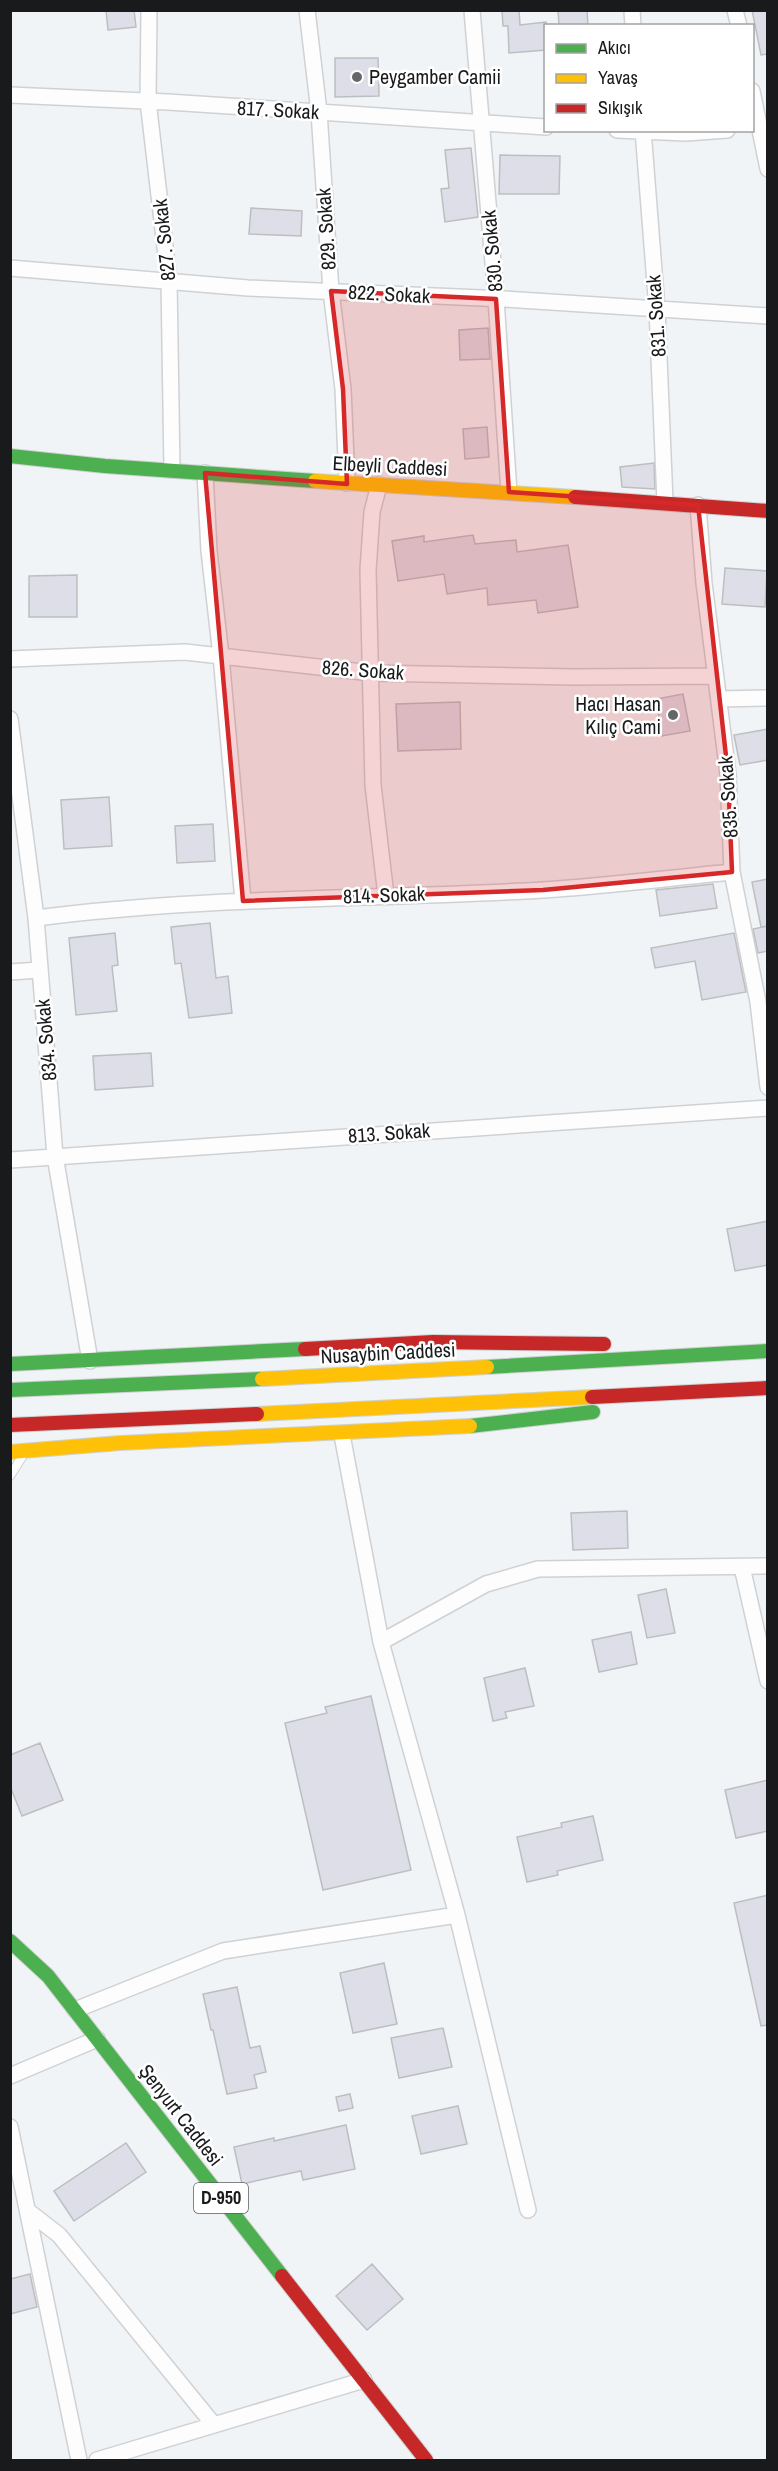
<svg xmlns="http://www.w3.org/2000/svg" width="778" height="2471" font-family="'Archivo Narrow',sans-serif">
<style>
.building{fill:#dedee8;stroke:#bdbec0;stroke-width:1.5}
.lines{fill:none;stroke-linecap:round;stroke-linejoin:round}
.lane-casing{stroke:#cfd1d3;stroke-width:10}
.street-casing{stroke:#cfd1d3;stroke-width:18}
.fast-casing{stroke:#cfd1d3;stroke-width:16}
.slow-casing{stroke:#cfd1d3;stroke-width:16}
.jam-casing{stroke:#cfd1d3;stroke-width:16}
.lane{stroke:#fdfdfe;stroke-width:8}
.street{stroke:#fdfdfe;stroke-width:15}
.fast{stroke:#4caf50;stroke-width:14}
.slow{stroke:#ffc107;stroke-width:14}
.jam{stroke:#c62828;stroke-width:14}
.marked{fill:#d62828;fill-opacity:0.2;stroke:#d62828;stroke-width:4.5;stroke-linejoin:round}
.poi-dot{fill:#646668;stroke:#fff;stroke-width:2}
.labels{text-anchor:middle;stroke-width:5;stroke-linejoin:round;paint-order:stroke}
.shield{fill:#fff;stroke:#5d5f5f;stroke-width:1.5}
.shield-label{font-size:18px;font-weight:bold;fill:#181a1b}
.poi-label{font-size:20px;fill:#181a1b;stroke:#fff;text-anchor:start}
.street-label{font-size:20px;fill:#181a1b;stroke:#fff}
</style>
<rect width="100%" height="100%" fill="#f1f4f6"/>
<path class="building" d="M106,10H134L136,27L108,30Z
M502,10H519L520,25L546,22V50L509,53L508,26H503Z
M558,10H587L588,26H559Z
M752,10H768V54L761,55Z
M335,58H378L379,96L335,97Z
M471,148L478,217L445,222L441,189L449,188L445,150Z
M500,155L560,156L559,194H499Z
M251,208L302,211L301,236L249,234Z
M488,328L490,359L460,360L459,330Z
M487,427L489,457L465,459L463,429Z
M654,463L655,489L622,487L620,467Z
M473,535L475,544L516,540L517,552L568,545L578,607L538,613L536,600L488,605L487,588L447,594L444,574L398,581L392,541L424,536V542Z
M725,568L767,571L765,607L722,604Z
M77,575V617H29V576Z
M683,694L690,731L662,736L656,699Z
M460,702L461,749L398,751L396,704Z
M768,729V760L740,765L734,735Z
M109,797L112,846L64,849L61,800Z
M213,824L215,861L177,863L175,826Z
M768,879V926L761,927L752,882Z
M713,884L717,908L660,916L656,890Z
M210,923L216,978L228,976L232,1013L189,1018L181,963L175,964L171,927Z
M768,926V951L758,953L753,929Z
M115,933L118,965L112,966L117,1011L76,1015L69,938Z
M734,933L746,992L702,1000L695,961L655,968L651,948Z
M151,1053L153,1086L95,1090L93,1056Z
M768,1221V1265L735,1271L727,1229Z
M627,1511L628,1548L573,1550L571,1513Z
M666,1589L675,1633L647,1638L638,1595Z
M631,1632L637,1664L599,1672L592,1640Z
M525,1668L534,1706L505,1712L507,1718L493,1721L484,1678Z
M371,1696L411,1870L323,1890L285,1723L327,1713L325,1707Z
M40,1743L63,1800L22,1816L10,1786V1755Z
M768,1780V1831L736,1838L725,1790Z
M593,1816L603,1860L557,1871L558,1875L527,1882L517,1837L562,1827L561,1823Z
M768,1895V2025L761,2026L734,1903Z
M384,1963L397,2024L353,2033L340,1973Z
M237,1987L250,2048L260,2046L266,2072L254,2075L257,2088L227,2094L213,2030H211L203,1994Z
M443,2028L452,2067L399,2078L391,2038Z
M350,2094L353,2108L339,2111L336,2097Z
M458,2106L467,2144L421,2154L412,2116Z
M346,2125L355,2169L303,2180L301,2171L242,2184L234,2147L274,2138V2141Z
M126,2143L146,2172L74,2221L54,2191Z
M372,2264L403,2299L367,2330L336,2296Z
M30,2274L37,2307L10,2314V2279Z"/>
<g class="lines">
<defs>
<path id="lane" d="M10,1476L22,1457"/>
<path id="street" d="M149,10L148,101L169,281L172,470
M307,10L319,112L331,291L343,389L347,483
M472,10L496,299L509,492
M632,10L633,26
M735,10L739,26
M752,91L768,169
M10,95L168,102L546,127
M617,130L686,133L727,130
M643,130L657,309L665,502
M10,268L248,288L505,299L768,316
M205,473L209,551L221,656L243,901
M379,485L372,512L368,570L373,785L386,896
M698,505L704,583L728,774L732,872L758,1002L768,1087
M10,659L185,652L372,673L574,677L716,676
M719,699L768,698
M10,719L36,918L55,1156L90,1361
M36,918C204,896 374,900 543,890C606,886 669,878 732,872
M10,972L40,970
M10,1160L768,1108
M342,1435L381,1642L457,1915L528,2210
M742,1567L768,1681
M381,1642L486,1584L538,1569L768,1566
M75,2010L223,1951L457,1915
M10,2076L97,2039
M10,2127L79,2460
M28,2211L59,2235L214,2425
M97,2460L364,2380"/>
<path id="fast" d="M10,456L105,466L315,481
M10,1364L305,1349
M487,1367L768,1351
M10,1390L262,1379
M470,1426L593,1412
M10,1941L48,1976L282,2276"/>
<path id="slow" d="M315,481L575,497
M262,1379L487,1367
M257,1414L592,1397
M10,1452L120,1443L470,1426"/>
<path id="jam" d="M575,497L768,511
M305,1349L433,1342L604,1344
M592,1397L768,1388
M10,1425L257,1414
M282,2276L426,2460"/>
</defs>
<use href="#lane" class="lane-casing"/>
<use href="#street" class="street-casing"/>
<use href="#fast" class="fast-casing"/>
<use href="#slow" class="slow-casing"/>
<use href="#jam" class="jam-casing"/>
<use href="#lane" class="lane"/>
<use href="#street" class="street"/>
<use href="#fast" class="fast"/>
<use href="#slow" class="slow"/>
<use href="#jam" class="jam"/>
</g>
<path class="marked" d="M331,291L496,299L509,492L698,505L728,774L732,872L543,890L243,901L205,473L347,484L343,389Z"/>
<g class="poi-dot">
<circle cx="357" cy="77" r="6"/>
<circle cx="673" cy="715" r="6"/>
</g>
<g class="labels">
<rect class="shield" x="194" y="2183" width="54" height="30" rx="4.5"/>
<g class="shield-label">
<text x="221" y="2204">D-950</text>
</g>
<g class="poi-label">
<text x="369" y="84">Peygamber Camii</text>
<text x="661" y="711" text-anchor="end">Hacı Hasan<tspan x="661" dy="23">Kılıç Cami</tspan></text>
</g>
<g class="street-label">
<text transform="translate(278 110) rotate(3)" y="7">817. Sokak</text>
<text transform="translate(326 229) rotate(-94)" y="7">829. Sokak</text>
<text transform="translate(164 240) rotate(-96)" y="7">827. Sokak</text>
<text transform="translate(492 251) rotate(-95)" y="7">830. Sokak</text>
<text transform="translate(389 294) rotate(3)" y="7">822. Sokak</text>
<text transform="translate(656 316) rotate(-94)" y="7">831. Sokak</text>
<text transform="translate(390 466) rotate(3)" y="7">Elbeyli Caddesi</text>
<text transform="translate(363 670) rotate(4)" y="7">826. Sokak</text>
<text transform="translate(728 797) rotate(-94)" y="7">835. Sokak</text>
<text transform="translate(384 895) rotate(-2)" y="7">814. Sokak</text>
<text transform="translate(46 1040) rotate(-95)" y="7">834. Sokak</text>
<text transform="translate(389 1133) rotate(-4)" y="7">813. Sokak</text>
<text transform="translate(388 1353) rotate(-3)" y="7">Nusaybin Caddesi</text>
<text transform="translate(181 2115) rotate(52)" y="7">Şenyurt Caddesi</text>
</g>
</g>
<rect width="778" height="2471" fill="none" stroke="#181a1b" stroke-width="24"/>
<rect x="544" y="24" width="210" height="108" fill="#ffffff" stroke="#a3a3a4" stroke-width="1.5"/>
<rect x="556" y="44" width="30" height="9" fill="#4caf50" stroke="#a3a3a4" stroke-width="1.5"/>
<text x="598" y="54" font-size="18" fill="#181a1b">Akıcı</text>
<rect x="556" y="74" width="30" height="9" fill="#ffc107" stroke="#a3a3a4" stroke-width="1.5"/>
<text x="598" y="84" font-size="18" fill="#181a1b">Yavaş</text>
<rect x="556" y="104" width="30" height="9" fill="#c62828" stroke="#a3a3a4" stroke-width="1.5"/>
<text x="598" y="114" font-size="18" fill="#181a1b">Sıkışık</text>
</svg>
